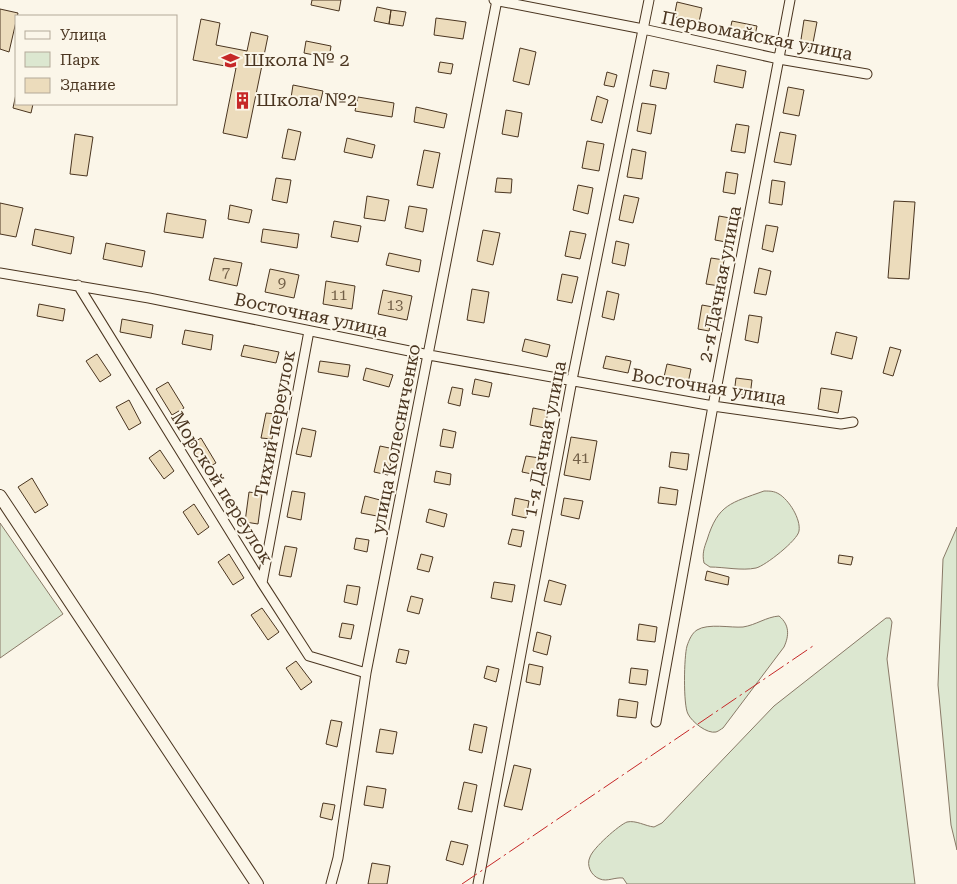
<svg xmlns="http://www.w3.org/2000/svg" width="957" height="884" font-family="'Roboto Serif',serif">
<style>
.green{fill:#dce7d0;stroke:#887966}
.building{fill:#ecdcbc;stroke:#4a3520}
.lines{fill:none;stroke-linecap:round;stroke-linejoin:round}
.minor-casing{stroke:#4a3520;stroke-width:11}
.secondary-casing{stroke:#4a3520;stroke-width:14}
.minor{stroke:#fbf6e9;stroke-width:9}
.secondary{stroke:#fbf6e9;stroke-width:12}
.power{stroke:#c62828;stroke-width:1;stroke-dasharray:18 4 2.5 4;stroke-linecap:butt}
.labels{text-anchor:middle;stroke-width:4;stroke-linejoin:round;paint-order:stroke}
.number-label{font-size:15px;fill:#725f47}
.street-label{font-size:18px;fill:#4a3520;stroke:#fbf6e9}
.poi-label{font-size:18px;fill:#4a3520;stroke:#fbf6e9;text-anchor:start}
</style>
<rect width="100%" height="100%" fill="#fbf6e9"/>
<path class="green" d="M764,491C770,491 774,491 779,494C789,500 801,519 799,531C798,540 765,566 756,568C742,571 724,567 710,567L704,563C702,554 704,548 707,540C718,504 731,503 764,491Z
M0,523L63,614L0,658Z
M957,527V850L951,825L938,685L943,559Z
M779,616C790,625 789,636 784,647L723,728C721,729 719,731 716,732C707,734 692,722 688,714C683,705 684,656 687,646C689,640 692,633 697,630C708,623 731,628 743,627C756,625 766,617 779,616Z
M886,618H890L892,622L887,659L915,884H627L623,878C615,877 607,882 600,879C591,876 586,865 590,857C593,848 619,825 627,822C636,820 645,826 654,827L662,823L774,706Z"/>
<path class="building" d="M312,0H341L339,11L311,5Z
M677,2L702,8L699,22L674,17Z
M377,7L391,10L389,24L374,21Z
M0,9L18,13L9,52L0,49Z
M391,10L406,12L403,26L389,24Z
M436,18L466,22L463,39L434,35Z
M201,19L220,23L216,45L247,51L251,32L268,36L247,138L223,133L236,68L193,60Z
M804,20L817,22L812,48L800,46Z
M732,21L757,26L754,40L729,35Z
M306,41L331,46L329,58L304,53Z
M520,48L536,52L529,85L513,81Z
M440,62L453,64L451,74L438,72Z
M717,65L746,71L743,88L714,82Z
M653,70L669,73L666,89L650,86Z
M607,72L617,75L614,87L604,85Z
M293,85L323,91L320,104L291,98Z
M788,87L804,90L799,116L783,113Z
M16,94V104H33L31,113L13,108Z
M597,96L608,100L602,123L591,120Z
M358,97L394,103L392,117L355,111Z
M642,103L656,105L651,134L637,131Z
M416,107L447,114L444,128L414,122Z
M506,110L522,113L518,137L502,134Z
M736,124L749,126L745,153L731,151Z
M288,129L301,132L295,160L282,158Z
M780,132L796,135L791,165L774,162Z
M75,134L93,137L87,176L70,174Z
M347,138L375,145L372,158L344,152Z
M587,141L604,144L599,171L582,168Z
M632,149L646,152L642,179L627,177Z
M424,150L440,153L433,188L417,185Z
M726,172L738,174L735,194L723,192Z
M276,178L291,180L287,203L272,200Z
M497,178L512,179L511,193L495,192Z
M772,180L785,182L782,205L769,203Z
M578,185L593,188L588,214L573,210Z
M624,195L639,198L633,223L619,220Z
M367,196L389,200L385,221L364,218Z
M894,201L915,202L909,279L888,278Z
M0,203L23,208L16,237L0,234Z
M230,205L252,210L249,223L228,219Z
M409,206L427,209L423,232L405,228Z
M167,213L206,220L203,238L164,232Z
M719,216L730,218L726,242L715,240Z
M334,221L361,226L358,242L331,237Z
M766,225L778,227L773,252L762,249Z
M35,229L74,237L71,254L32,245Z
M263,229L299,234L297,248L261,242Z
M483,230L500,233L493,265L477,261Z
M570,231L586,234L580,259L565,256Z
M616,241L629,244L625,266L612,263Z
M106,243L145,251L142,267L103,259Z
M389,253L421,260L419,272L386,265Z
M214,258L242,263L237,286L209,280Z
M711,258L724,260L720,286L706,284Z
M759,268L771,271L766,295L754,293Z
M270,269L299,275L294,298L265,292Z
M562,274L578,277L572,303L557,300Z
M326,281L355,286L352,309L323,304Z
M472,289L489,292L484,323L467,320Z
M383,290L412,296L407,320L378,314Z
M607,291L619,294L614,320L602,317Z
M39,304L65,309L63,321L37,316Z
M702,305L713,307L709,331L698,329Z
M749,315L762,317L758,343L745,340Z
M122,319L153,325L151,338L120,332Z
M185,330L213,335L211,350L182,344Z
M836,332L857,337L852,359L831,354Z
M525,339L550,345L547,357L522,351Z
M244,345L279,352L276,363L241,356Z
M890,347L901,350L893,376L883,373Z
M97,354L111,375L100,382L86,361Z
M606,356L631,361L628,373L603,368Z
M320,361L350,365L348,377L318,372Z
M667,364L691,369L688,383L664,377Z
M366,368L393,375L389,387L363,380Z
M736,378L752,380L750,396L734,394Z
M475,379L492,383L489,397L472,394Z
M168,382L184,408L172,415L156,389Z
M452,387L463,389L460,406L448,403Z
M821,388L842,391L838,413L818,409Z
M129,400L141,423L129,430L116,407Z
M533,408L548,411L545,428L530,425Z
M266,413L276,414L272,439L261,438Z
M302,428L316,431L311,457L296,454Z
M443,429L456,432L453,448L440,446Z
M571,437L597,441L590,480L564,475Z
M201,438L216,463L205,469L191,444Z
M380,446L394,449L388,475L374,472Z
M160,450L174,471L164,479L149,458Z
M671,452L689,454L687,470L669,467Z
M526,456L540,458L537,475L522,472Z
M436,471L451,474L450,485L434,482Z
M32,478L48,505L35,513L18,487Z
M660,487L678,490L676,505L658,503Z
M292,491L305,493L301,520L287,517Z
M249,492L262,494L258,524L245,522Z
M365,496L380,500L377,516L361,513Z
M515,498L529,501L526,518L512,515Z
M564,498L583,501L579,519L561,515Z
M194,504L209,527L198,535L183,512Z
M429,509L447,514L444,527L426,522Z
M512,529L524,531L521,547L508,544Z
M356,538L369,540L367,552L354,549Z
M285,546L297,548L291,577L279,575Z
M229,554L244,578L233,585L218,562Z
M421,554L433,557L429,572L417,569Z
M839,555L853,557L851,565L838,563Z
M707,571L729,577L728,585L705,580Z
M549,580L566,585L561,605L544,601Z
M494,582L515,585L512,602L491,598Z
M347,585L360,587L357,605L344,602Z
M411,596L423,599L419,614L407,611Z
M262,608L279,632L268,640L251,615Z
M342,623L354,625L351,639L339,637Z
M639,624L657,627L655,642L637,640Z
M537,632L551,636L547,655L533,651Z
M399,649L409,651L406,664L396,662Z
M296,661L312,682L301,690L286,668Z
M529,664L543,667L540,685L526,682Z
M487,666L499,669L496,682L484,678Z
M631,668L648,670L646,685L629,683Z
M619,699L638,702L636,718L617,716Z
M331,720L342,722L337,747L326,744Z
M474,724L487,727L482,753L469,750Z
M380,729L397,732L393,754L376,752Z
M514,765L531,769L522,810L504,806Z
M464,782L477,785L472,812L458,809Z
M367,786L386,789L383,808L364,805Z
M323,803L335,805L332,820L320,817Z
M451,841L468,845L463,865L446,860Z
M372,863L390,866L387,884H368Z"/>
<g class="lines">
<defs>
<path id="minor" d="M494,0L643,29L779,59L867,74
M0,273L149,298L429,355L713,406L841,424L853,422
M78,285L262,583L309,656L366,673
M262,583L309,331
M656,722L713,406L790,0
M331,884L338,858L366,673L497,0
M478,884L572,380L649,0"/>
<path id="secondary" d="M0,496L257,884"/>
</defs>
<use href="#minor" class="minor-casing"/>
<use href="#secondary" class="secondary-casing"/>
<use href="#minor" class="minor"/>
<use href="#secondary" class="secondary"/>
<path class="power" d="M462,884L813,646"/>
</g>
<defs>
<symbol id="school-bare" viewBox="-9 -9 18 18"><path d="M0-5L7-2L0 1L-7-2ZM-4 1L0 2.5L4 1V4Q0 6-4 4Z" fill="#c62828" stroke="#fbf6e9" stroke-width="2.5" paint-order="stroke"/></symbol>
<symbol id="building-bare" viewBox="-9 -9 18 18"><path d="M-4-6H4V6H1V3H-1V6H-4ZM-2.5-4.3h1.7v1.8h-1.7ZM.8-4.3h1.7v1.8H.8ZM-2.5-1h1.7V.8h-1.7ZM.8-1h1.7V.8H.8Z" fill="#c62828" stroke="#fbf6e9" stroke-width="2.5" paint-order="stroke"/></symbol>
</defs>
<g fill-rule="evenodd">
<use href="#school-bare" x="218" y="48" width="25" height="25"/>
<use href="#building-bare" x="230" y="88" width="25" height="25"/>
</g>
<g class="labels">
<g class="number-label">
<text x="226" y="277">7</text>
<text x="282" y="288">9</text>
<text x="339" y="300">11</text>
<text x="395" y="310">13</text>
<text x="581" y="463">41</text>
</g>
<g class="street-label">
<text transform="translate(757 36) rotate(11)" y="6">Первомайская улица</text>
<text transform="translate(720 284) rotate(-79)" y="6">2-я Дачная улица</text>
<text transform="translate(311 315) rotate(12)" y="6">Восточная улица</text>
<text transform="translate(709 387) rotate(9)" y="6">Восточная улица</text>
<text transform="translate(275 424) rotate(-79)" y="6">Тихий переулок</text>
<text transform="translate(396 439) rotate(-79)" y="6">улица Колесниченко</text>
<text transform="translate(545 439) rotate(-79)" y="6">1-я Дачная улица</text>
<text transform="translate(222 488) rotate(58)" y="6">Морской переулок</text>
</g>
<g class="poi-label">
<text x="244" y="66">Школа № 2</text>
<text x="256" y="106">Школа №2</text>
</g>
</g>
<rect x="15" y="15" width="162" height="90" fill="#fbf6e9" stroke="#b4a999"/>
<rect x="25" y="31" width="25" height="8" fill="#fbf6e9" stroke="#b4a999"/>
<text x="60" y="40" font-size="15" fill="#4a3520">Улица</text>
<rect x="25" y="52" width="25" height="15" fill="#dce7d0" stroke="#b4a999"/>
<text x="60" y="65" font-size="15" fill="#4a3520">Парк</text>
<rect x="25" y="78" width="25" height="15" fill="#ecdcbc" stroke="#b4a999"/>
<text x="60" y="90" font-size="15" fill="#4a3520">Здание</text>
</svg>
